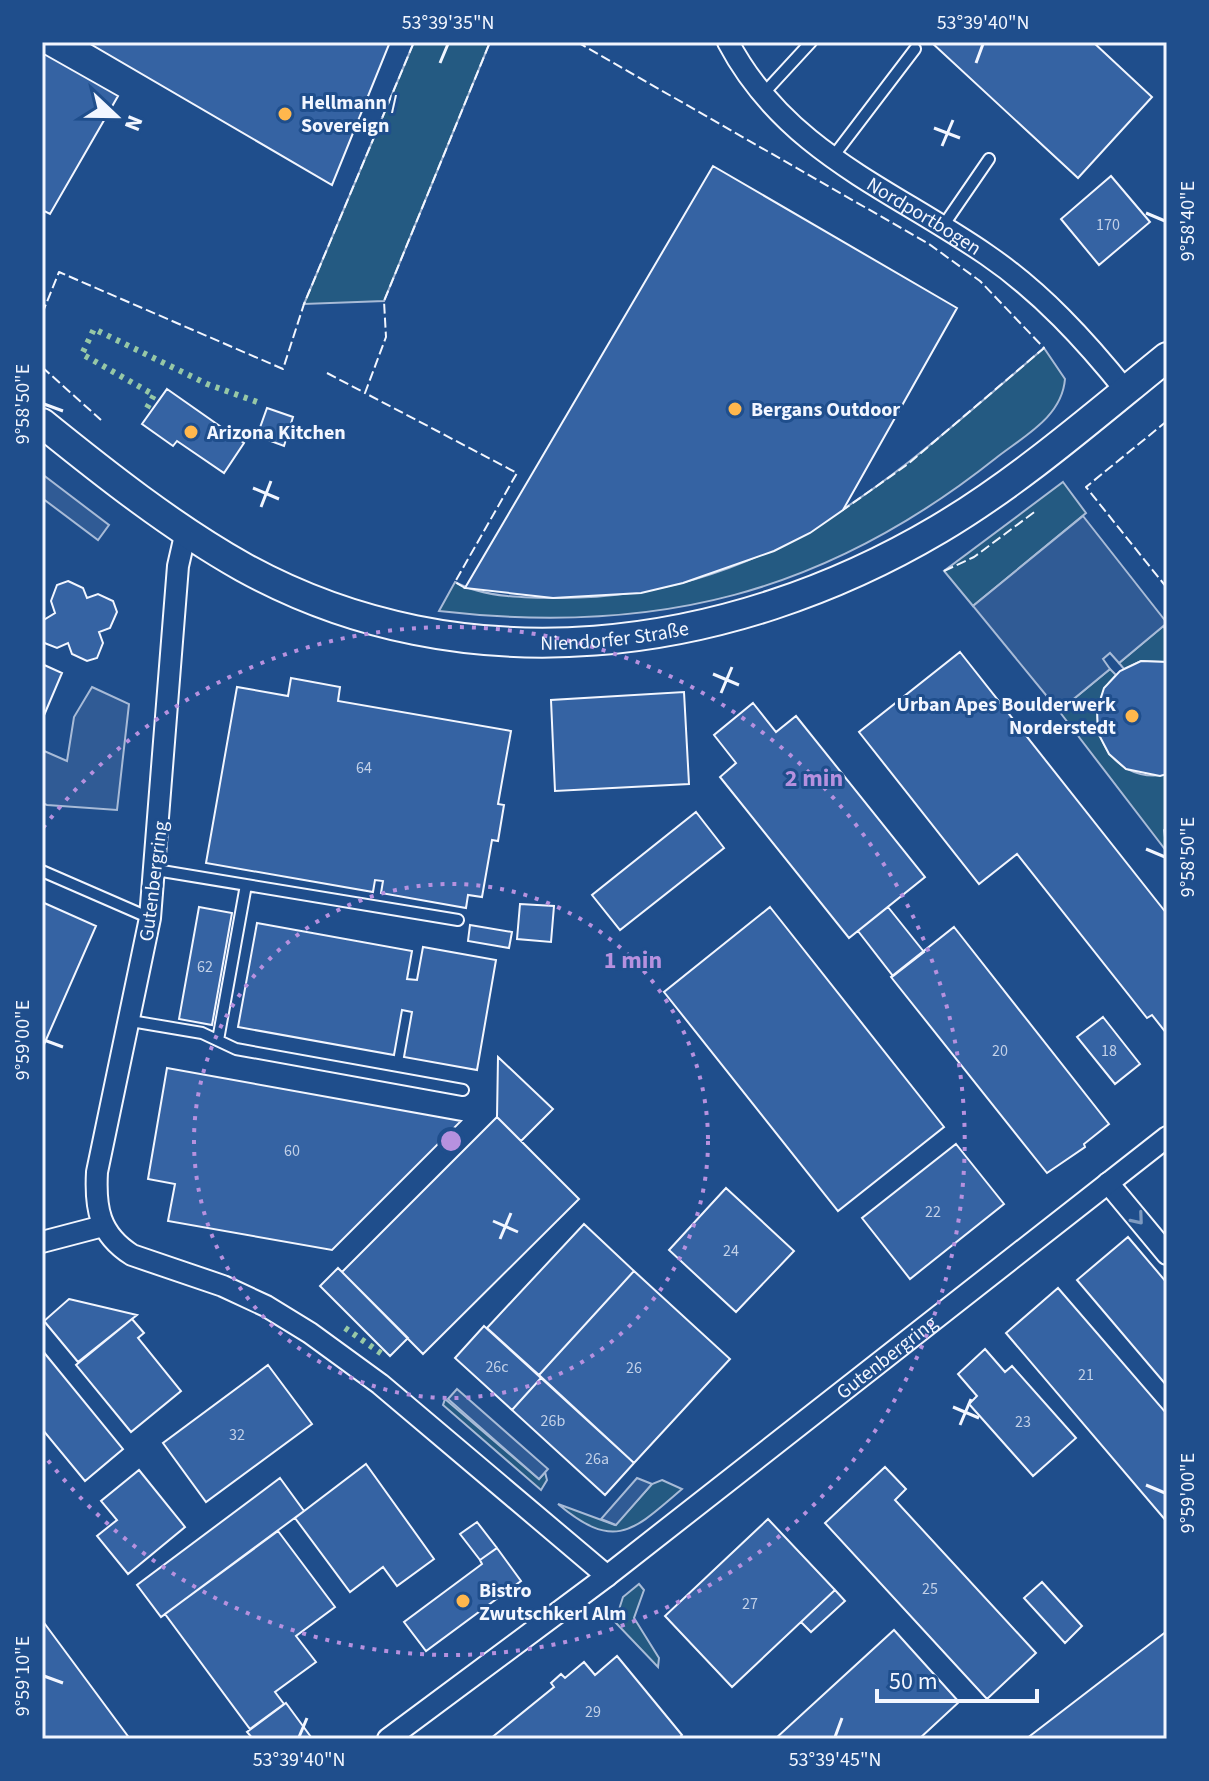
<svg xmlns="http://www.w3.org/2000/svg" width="1209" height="1781" font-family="'Source Sans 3',sans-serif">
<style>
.green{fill:#245a82;stroke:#a8bbd7;stroke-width:2}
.parking{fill:#305b95;stroke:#a8bbd7;stroke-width:2}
.building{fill:#3563a3;stroke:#f2f6ff;stroke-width:2}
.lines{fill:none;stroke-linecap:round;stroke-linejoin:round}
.lane-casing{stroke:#f2f6ff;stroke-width:14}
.street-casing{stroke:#f2f6ff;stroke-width:24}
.secondary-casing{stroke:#f2f6ff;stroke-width:32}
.lane{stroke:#1f4e8c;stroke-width:10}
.street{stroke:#1f4e8c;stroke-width:20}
.secondary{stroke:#1f4e8c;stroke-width:28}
.hedge{stroke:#97c8a6;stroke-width:6;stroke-dasharray:4 6;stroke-linecap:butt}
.fence{stroke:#f2f6ff;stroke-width:2;stroke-dasharray:10 4;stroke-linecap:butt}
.oneway{stroke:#7e9ac0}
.ticks{fill:none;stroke:#f2f6ff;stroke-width:3}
.ring{fill:none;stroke:#b691df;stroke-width:4;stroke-dasharray:4 8}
.poi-dot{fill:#ffb74d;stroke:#1f4e8c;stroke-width:3}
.labels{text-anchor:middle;stroke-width:6;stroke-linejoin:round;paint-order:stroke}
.number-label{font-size:16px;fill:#c3d1e8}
.poi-label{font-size:20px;font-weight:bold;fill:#f2f6ff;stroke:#1f4e8c;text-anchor:start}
.street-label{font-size:20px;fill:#f2f6ff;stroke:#1f4e8c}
.centre{fill:#b691df;stroke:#1f4e8c;stroke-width:4}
.ring-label{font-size:24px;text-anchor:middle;font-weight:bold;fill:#b691df;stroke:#1f4e8c;stroke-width:6;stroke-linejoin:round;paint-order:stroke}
.neatline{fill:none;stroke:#f2f6ff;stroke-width:3}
.ticks-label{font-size:20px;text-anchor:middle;fill:#f2f6ff}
</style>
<rect width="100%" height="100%" fill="#1f4e8c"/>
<path class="green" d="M414,42H490L384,301L304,304Z
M1044,348L1065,379C1062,417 1024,436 996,458C825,594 655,636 439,611L455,582C484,598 530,598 562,598C773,596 894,476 1044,348Z
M1063,482L1086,513L973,606L944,571Z
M1163,626L1167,631V662L1141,661L1124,669L1119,663Z
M1110,669L1116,675C1074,715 1109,787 1167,774V827L1164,830L1167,852L1059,711Z
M445,1399L539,1479L545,1472L547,1480L541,1490L443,1405Z
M662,1480L682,1489C633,1531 615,1552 558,1504L615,1525L652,1484Z
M639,1584L644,1590L634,1618L659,1658L658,1667L615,1622L623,1597Z"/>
<path class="parking" d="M42,474L109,525L98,540L42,498Z
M1083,516L1167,623L1119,663L1110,653L1103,659L1110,669L1059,711L973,606Z
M92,687L129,704L117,810L47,805L42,803V750L67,761L74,717Z
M457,1389L548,1469L539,1479L448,1399Z
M637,1478L652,1484L616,1525L601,1519Z"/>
<path class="building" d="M87,42H390L332,185Z
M931,42H1093L1152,97L1078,178Z
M42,53L118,96L50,214L42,210Z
M713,166L957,308L843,510L810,533L774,551L683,583L641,593L553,598L465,588Z
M1111,176L1150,222L1099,265L1061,219Z
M167,389L244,443L224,473L177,441L173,446L142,424Z
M267,408L293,417L284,446L257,436Z
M68,581L83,588L87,598L98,594L113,601L117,612L110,628L99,632L103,643L97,658L87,661L72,654L68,643L57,648L42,642V621L55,613L51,601L57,585Z
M960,652L1167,914V1034L1152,1015L1147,1018L1017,854L979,884L859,732Z
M1141,661L1167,662V774L1160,776L1126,769L1109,754L1098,733L1097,710L1104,688L1120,671Z
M42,664L62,673L42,720Z
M291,678L340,687L338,701L511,731L498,804L504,805L498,841L492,840L482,897L468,895L466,908L381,893L383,881L375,880L373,892L206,863L237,687L288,696Z
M684,692L689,784L555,791L551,700Z
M753,703L776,732L796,716L925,877L849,938L720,777L736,763L714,735Z
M696,812L724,848L620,930L592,895Z
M42,902L96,926L42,1049Z
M520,904L554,906L551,942L517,939Z
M199,907L232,913L212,1025L179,1019Z
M770,907L944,1127L838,1211L664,992Z
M888,907L924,952L893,976L858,931Z
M257,923L412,951L407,979L417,980L423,947L496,960L477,1070L404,1057L412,1012L402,1010L394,1055L238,1027Z
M470,925L512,932L509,948L468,941Z
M954,927L1109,1124L1084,1144L1085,1147L1047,1173L891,977Z
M1103,1017L1140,1064L1115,1084L1077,1037Z
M498,1057L553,1109L521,1141L497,1117Z
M167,1068L461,1121L332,1250L168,1221L175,1184L148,1179Z
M497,1117L579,1199L423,1354L342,1272Z
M956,1144L1004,1204L910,1279L862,1218Z
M726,1188L794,1251L736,1312L669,1250Z
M584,1224L634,1271L539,1375L487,1328Z
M1128,1237L1167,1283V1386L1077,1280Z
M338,1268L408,1338L390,1356L320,1286Z
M634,1271L730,1359L634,1463L539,1375Z
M1058,1288L1167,1414V1522L1006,1333Z
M69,1299L137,1315L78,1362L44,1321Z
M132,1319L144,1333L138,1338L181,1391L131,1432L76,1365Z
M484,1326L541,1378L512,1410L455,1358Z
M985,1349L1005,1372L1012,1366L1076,1438L1033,1476L969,1404L977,1396L958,1374Z
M42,1350L123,1449L85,1481L42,1429Z
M268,1365L312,1424L206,1502L163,1443Z
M541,1378L634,1463L605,1495L512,1410Z
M366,1464L434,1559L397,1586L383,1567L350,1592L295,1518Z
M885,1467L906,1489L895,1500L1036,1653L987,1699L825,1523Z
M139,1470L185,1527L128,1574L97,1536L117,1520L101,1501Z
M280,1478L304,1511L161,1617L137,1585Z
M768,1519L835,1590L732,1687L665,1616Z
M477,1522L497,1548L480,1560L460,1534Z
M278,1531L335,1607L296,1636L316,1662L275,1692L284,1704L250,1729L165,1614Z
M497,1548L521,1581L426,1651L404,1622L482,1564L480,1560Z
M1042,1582L1082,1626L1065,1643L1024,1598Z
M835,1590L845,1601L811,1632L801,1622Z
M42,1620L130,1739H42Z
M894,1630L959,1702L919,1739H775Z
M1167,1631V1739H1026L1117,1669Z
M617,1656L682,1735L678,1739H490L554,1687L551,1683L561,1674L565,1678L584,1662L595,1675Z
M286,1703L311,1737L253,1739L247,1732Z"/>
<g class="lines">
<defs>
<path id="lane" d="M763,94L811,42
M832,158L915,49
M943,226L989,159
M156,870L458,920
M42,871L150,918
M131,1021L202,1033L236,1049L463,1090
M218,1040L246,885"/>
<g id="street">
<path id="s1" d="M728,42C786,152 890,188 987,255C1041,292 1085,340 1126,391"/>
<path d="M186,531L178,566L150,918L97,1172C95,1208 99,1234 132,1255L223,1286L266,1306L310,1333L380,1384L607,1576"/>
<path d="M1108,1183L1167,1254"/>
<path d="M42,1242L103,1226"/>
<path id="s2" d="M388,1739L607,1576L1167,1137"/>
</g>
<g id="secondary">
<path id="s3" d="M42,423C105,474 172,527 243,567C464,689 728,654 939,529C1020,481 1094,416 1167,357"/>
</g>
</defs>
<use href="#lane" class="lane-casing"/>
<use href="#street" class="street-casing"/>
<use href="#secondary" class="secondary-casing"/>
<use href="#lane" class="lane"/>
<use href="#street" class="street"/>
<use href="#secondary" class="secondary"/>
<path class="hedge" d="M147,408L154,395L82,354L94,329L207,384L260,403
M345,1328L385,1356"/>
<path class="fence" d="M577,42L929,244L980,281L1044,348L908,464L843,510
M42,314L59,272L283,369L304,304L414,42
M42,367L101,420
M327,373L365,393
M1167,421L1086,487L1167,588
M944,571L974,557L1037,510
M465,588L455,582L517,473L365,393L386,337L384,301L490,42"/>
</g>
<defs><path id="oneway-chevron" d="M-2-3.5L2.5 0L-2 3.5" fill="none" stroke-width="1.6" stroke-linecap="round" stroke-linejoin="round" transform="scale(2)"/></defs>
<use class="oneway" href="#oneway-chevron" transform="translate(1138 1219) rotate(50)"/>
<path class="ticks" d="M440,63L448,44M976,63L983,44M934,128L960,138M942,146L953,120M1146,213L1165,221M44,404L63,411M253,488L279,499M261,507L271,481M713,674L739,685M721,693L732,667M1146,849L1165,857M44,1040L63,1047M493,1221L518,1232M500,1239L511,1213M953,1407L979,1418M960,1425L971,1399M1146,1485L1165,1493M44,1676L63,1683M299,1737L307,1718M835,1737L842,1718"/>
<g class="ring">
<circle cx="451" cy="1141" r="257"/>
<path d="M43 828A514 514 0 1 1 43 1454"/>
</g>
<g class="poi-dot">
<circle cx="285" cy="114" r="8"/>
<circle cx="735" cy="409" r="8"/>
<circle cx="191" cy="432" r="8"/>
<circle cx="1132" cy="716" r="8"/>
<circle cx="463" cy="1601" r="8"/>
</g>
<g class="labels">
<g class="number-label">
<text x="1108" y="230">170</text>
<text x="364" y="773">64</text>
<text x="205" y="972">62</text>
<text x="1000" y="1056">20</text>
<text x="1109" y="1056">18</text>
<text x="292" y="1156">60</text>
<text x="933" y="1217">22</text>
<text x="731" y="1256">24</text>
<text x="497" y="1372">26c</text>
<text x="634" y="1373">26</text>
<text x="1086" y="1380">21</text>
<text x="553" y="1426">26b</text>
<text x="1023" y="1427">23</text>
<text x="237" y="1440">32</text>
<text x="597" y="1464">26a</text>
<text x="930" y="1594">25</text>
<text x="750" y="1609">27</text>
<text x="593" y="1717">29</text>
</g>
<g class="poi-label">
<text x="301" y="109">Hellmann /<tspan x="301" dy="23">Sovereign</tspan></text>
<text x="751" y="416">Bergans Outdoor</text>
<text x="207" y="439">Arizona Kitchen</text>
<text x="1116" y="711" text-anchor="end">Urban Apes Boulderwerk<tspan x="1116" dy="23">Norderstedt</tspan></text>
<text x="479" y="1597">Bistro<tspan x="479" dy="23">Zwutschkerl Alm</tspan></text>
</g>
<g class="street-label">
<text dy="7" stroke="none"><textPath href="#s1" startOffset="266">Nordportbogen</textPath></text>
<text dy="7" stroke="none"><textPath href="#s3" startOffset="632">Niendorfer Straße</textPath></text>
<text transform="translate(153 881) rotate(-83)" y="7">Gutenbergring</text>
<text dy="7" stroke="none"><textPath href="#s2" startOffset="628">Gutenbergring</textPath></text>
</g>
</g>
<circle cx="451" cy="1141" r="12" class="centre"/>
<g class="ring-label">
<text x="814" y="786">2 min</text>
<text x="633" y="968">1 min</text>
</g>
<rect width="1209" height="1781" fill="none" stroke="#1f4e8c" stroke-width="88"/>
<g transform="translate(116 116) rotate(112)" stroke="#1f4e8c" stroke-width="6" paint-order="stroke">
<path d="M0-6L14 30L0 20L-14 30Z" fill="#f2f6ff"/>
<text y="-12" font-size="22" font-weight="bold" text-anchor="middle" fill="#f2f6ff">N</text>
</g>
<path d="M877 1689v12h160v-12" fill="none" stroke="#f2f6ff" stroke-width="4"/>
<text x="889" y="1689" font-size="24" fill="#f2f6ff" stroke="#1f4e8c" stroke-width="6" paint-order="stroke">50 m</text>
<rect x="44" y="44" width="1121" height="1693" class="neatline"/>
<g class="ticks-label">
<text x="448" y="29">53°39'35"N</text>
<text x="983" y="29">53°39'40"N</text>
<text transform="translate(1187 221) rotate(-90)" y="7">9°58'40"E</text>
<text transform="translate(22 404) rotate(-90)" y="7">9°58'50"E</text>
<text transform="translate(1187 857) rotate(-90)" y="7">9°58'50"E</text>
<text transform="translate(22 1040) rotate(-90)" y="7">9°59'00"E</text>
<text transform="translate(1187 1493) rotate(-90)" y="7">9°59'00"E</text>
<text transform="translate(22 1676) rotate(-90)" y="7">9°59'10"E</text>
<text x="299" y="1766">53°39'40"N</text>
<text x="835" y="1766">53°39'45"N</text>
</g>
</svg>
